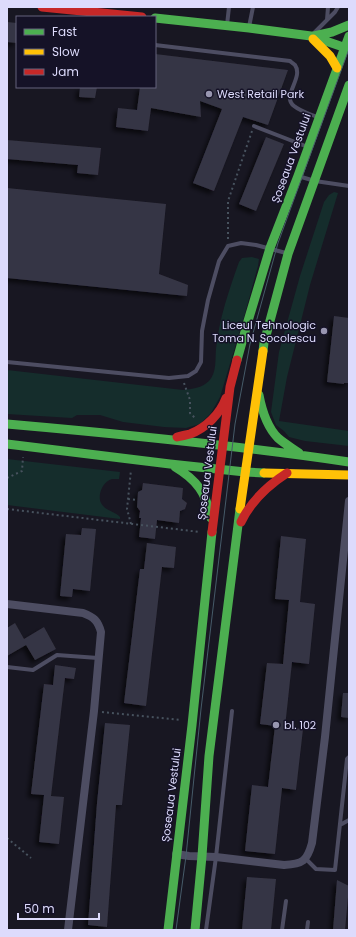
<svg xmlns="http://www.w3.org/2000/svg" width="356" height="937" font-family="Poppins,sans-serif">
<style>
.green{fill:#152d2c}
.building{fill:#363544;filter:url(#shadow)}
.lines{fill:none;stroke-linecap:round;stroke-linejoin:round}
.path{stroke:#47525e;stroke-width:2;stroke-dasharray:2 3;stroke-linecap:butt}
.lane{stroke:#4d4d62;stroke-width:4}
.street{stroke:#4d4d62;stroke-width:8}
.fast{stroke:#4caf50;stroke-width:9}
.slow{stroke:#ffc107;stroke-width:9}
.jam{stroke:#c62828;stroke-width:9}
.tram{stroke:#465b69;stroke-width:1}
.poi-dot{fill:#9896b0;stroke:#151227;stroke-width:1.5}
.labels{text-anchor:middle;stroke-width:3;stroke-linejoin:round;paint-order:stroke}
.poi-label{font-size:11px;fill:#dddbfc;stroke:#151227;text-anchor:start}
.street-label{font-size:11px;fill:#dddbfc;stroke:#151227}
</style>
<defs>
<filter id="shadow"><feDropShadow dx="-3.5" dy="3.5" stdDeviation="2" flood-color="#0009"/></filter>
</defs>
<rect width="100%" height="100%" fill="#181722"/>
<path class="green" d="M334,192L338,193L310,285L287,377L279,421L349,431V446L305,441L289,437L284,431L276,425L271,412L279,352L300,276L324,202L329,195Z
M252,257L259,259L258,266L244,317L220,397L211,413L200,424L186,428L164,427L123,422L100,415H77L72,418L7,414V370L183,390C192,389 202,388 209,381C217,372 215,360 216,349C219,319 229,290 239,262L242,258Z
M7,459L120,472L119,479C118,479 112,479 112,479C103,481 97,495 101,503C105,511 115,511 120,517V519L7,505Z"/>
<path class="building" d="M7,22L17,23V43L7,42Z
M155,54L288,70L268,125L243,117L214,191L193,183L222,109L200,101L201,117L151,108L148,131L116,127L118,108L137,110L140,87H155Z
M80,87H97L95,98L79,97Z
M266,137L284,144L256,211L239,204Z
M7,140L101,148L98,175L77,173L78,165L7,159Z
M7,188L166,204L159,274L188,285L187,296L7,278Z
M334,316L349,318V383H344V384L327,382Z
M143,483L183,488L182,499L187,503L185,509L180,511L179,523L157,520L155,539L139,537L141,518H139L140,511L137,507L138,492L142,490Z
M82,528L96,529L90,591L73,589L72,597L60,596L66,534L81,535Z
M281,536L306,539L300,602L315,604L309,664L292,662L285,727L303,729L296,790L282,788L275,854L245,851L252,785L268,787L275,726L260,724L267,663L283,664L289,600L275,599Z
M147,543L176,547L174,568L162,567L146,706L124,703L140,569H144Z
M15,623L24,639L44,627L56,649L35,660L26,645L7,656V628Z
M55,665L76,668L74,679L65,678L51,796L64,797L59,844L39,842L44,795L31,794L44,684L53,685Z
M343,693H349V718L341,717Z
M105,723L130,725L122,805H116L107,927L88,925L97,803Z
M247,877L276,879L271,930H242Z
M337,880L349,886L345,930H333Z"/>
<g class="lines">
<path class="path" d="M228,239V201L252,131
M184,383L190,400V413L195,418
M7,478L22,471L23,457
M128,499L137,500
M7,509L200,532
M131,524L127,509L131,470
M102,712L181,720
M7,838L31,858"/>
<path class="lane" d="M327,20L335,12L338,7
M227,25L229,7
M249,27L253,7
M314,33L327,20L328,7
M155,45L290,61C292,63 294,64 295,65C304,78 281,96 294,106C300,111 310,114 317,117
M254,126L308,147
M298,176L315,181L349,186
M7,362L169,378L188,376L196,371L201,362L202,331L208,300L219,261L228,246L241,243L256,245L286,253
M7,667L33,670L57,655L98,658
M340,825L349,820
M306,859L316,869L335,870L347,759L349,757
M206,930L216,857L232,711
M282,930L286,901
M307,930L308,922"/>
<path class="street" d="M7,604L83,613C94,617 98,621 101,632L94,711L68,930
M176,854L189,856L216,857L284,865C303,864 307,861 312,843L325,737L349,501"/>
<path class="fast" d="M155,18L249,28L311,36L349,49
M314,36L332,32L349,25
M263,351L264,343L288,254L349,85
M237,360L248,321L270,248L298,176L349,36
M259,395C262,411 267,427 278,438C285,444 292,448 299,453
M7,424C121,434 235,445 349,462
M7,444L170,464L245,472L264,473
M175,467C197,480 206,493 211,518
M168,930L192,725L212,532
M195,930L202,856L209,756L240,509"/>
<path class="slow" d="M313,39L330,56L337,68
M264,473L349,475
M240,509L263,351"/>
<path class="jam" d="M42,7L142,17
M177,437C181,436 186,435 190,434C206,428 220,414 226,398
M241,522C251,501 267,486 287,473
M212,532L230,387L237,360"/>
<path class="tram" d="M176,930L186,856L201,709L235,424L250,344L278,243L349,49"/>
</g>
<g class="poi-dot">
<circle cx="209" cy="94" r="4"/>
<circle cx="324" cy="331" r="4"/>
<circle cx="276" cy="725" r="4"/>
</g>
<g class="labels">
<g class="poi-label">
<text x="217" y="98">West Retail Park</text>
<text x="316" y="329" text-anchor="end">Liceul Tehnologic<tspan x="316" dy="13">Toma N. Socolescu</tspan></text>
<text x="284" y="729">bl. 102</text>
</g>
<g class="street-label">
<text transform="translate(291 158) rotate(-70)" y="4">Șoseaua Vestului</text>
<text transform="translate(207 473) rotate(-83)" y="4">Șoseaua Vestului</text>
<text transform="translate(171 795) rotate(-83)" y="4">Șoseaua Vestului</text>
</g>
</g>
<rect width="356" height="937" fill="none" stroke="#dddbfc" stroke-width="16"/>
<rect x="16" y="16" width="140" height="72" fill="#151227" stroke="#65627c"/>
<rect x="24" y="29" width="20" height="6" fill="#4caf50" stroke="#65627c"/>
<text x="52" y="36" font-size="12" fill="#dddbfc">Fast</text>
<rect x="24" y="49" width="20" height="6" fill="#ffc107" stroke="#65627c"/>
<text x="52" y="56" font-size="12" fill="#dddbfc">Slow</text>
<rect x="24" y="69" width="20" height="6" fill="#c62828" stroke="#65627c"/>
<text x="52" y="76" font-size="12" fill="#dddbfc">Jam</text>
<path d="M18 913v6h81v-6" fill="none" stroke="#dddbfc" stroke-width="2"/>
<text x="24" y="913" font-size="12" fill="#dddbfc" stroke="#151227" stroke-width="3" paint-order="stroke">50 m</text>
</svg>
